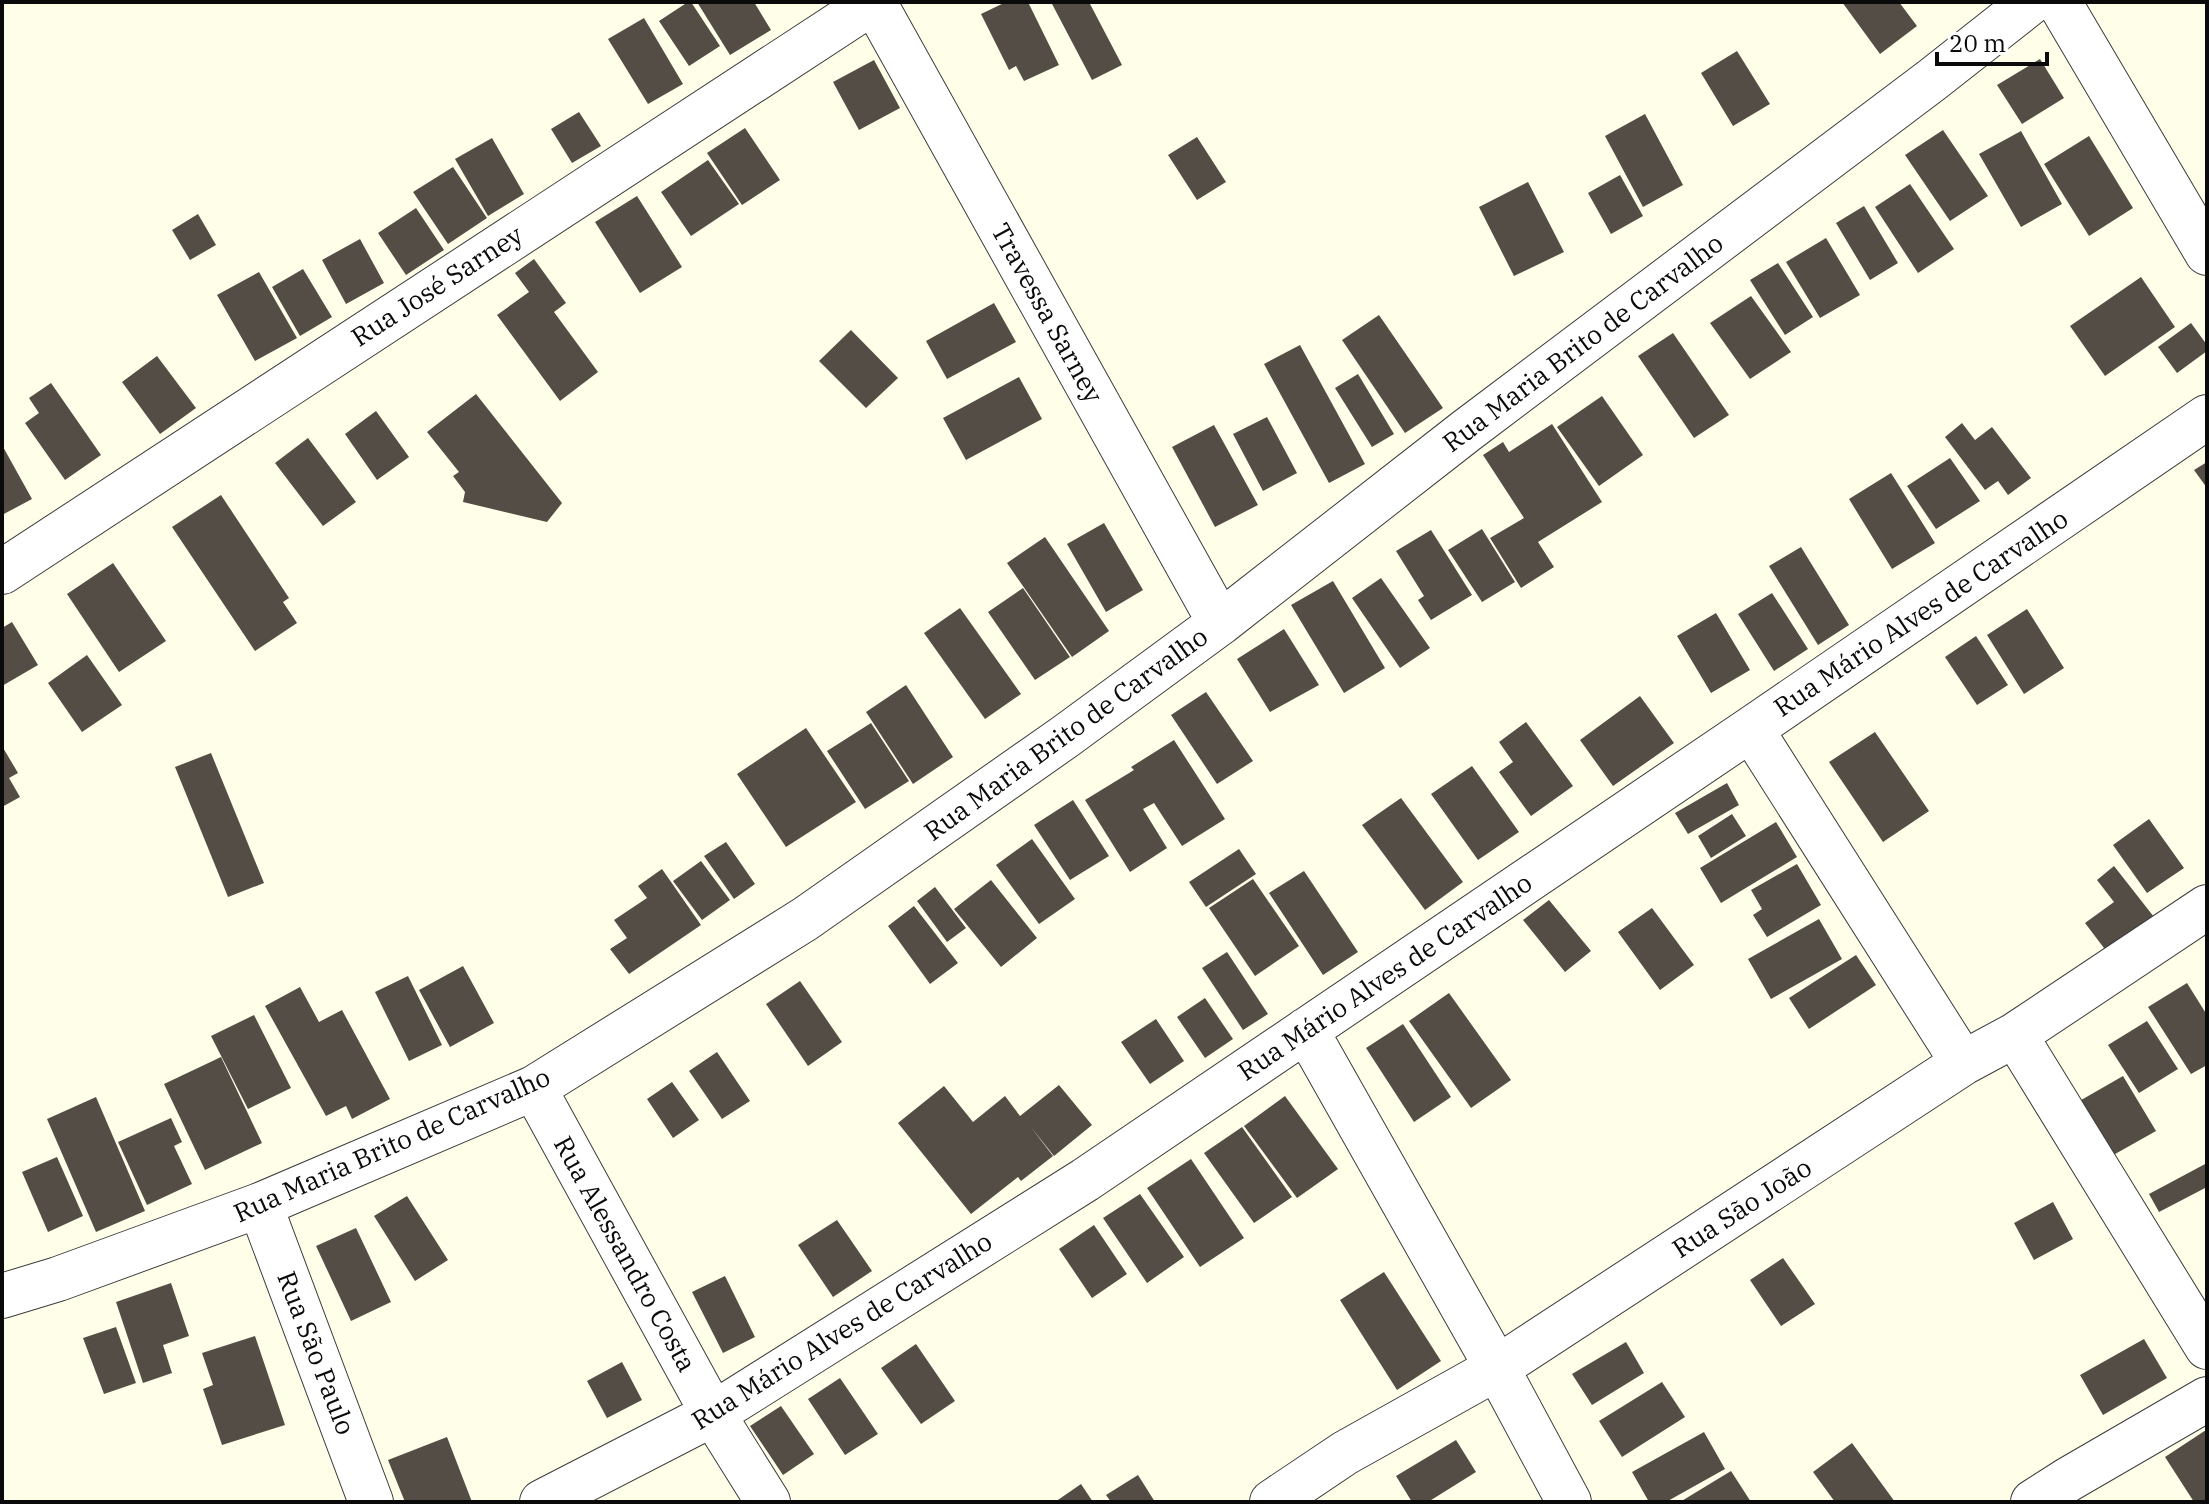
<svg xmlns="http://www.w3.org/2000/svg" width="2209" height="1504" font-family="'IBM Plex Serif',serif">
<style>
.building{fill:#544d46}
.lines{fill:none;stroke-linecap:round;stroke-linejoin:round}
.minor-casing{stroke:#3d3d3d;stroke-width:46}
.minor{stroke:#fff;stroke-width:44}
.labels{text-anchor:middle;stroke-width:8;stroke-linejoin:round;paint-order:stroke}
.street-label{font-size:26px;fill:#0a0a0a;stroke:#fff}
</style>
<rect width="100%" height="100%" fill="#fffee8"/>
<path class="building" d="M688,2H691L720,46L689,66L659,21Z
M697,2H754L771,30L730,55Z
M1006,2H1028L1059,65L1024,81L1016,66L1009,70L981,14Z
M1051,2H1089L1122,65L1092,80Z
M1842,2H1899L1917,26L1880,54Z
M644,18L683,84L648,104L608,39Z
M1737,51L1770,104L1733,126L1701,73Z
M2040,59L2064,98L2022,124L1997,85Z
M874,60L900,108L859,130L833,82Z
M579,112L601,146L572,163L551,129Z
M1645,114L1683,185L1643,207L1605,136Z
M745,128L780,180L742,205L707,153Z
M1943,130L1988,196L1950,221L1905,155Z
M2021,131L2062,204L2021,227L1979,154Z
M2089,136L2133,208L2089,236L2044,164Z
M1197,137L1226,182L1197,200L1168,155Z
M492,138L524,194L488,216L455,159Z
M708,160L739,204L691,236L661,192Z
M453,167L487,218L448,244L413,192Z
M1620,175L1643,216L1611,234L1588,193Z
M1528,182L1564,252L1514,276L1479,207Z
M1910,184L1954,249L1918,273L1875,207Z
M637,196L682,267L640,293L595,222Z
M1864,206L1898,263L1870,280L1836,223Z
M416,208L444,250L406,275L378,233Z
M198,214L216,245L190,260L172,230Z
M1826,238L1860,295L1820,318L1786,262Z
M360,239L384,283L346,304L322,260Z
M534,259L566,303L554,312L598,372L560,401L497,315L529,292L515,273Z
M1778,263L1813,317L1785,335L1750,280Z
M303,269L332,317L300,336L272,287Z
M259,272L297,338L255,361L217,295Z
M2141,277L2175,327L2105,376L2070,326Z
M1751,296L1791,352L1750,379L1710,323Z
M994,303L1016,342L947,379L926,341Z
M1379,315L1443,408L1405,433L1342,340Z
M2191,323L2207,345V351L2177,373L2158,347Z
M851,330L898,378L866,408L819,361Z
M1673,333L1729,415L1694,438L1638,356Z
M1300,345L1365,464L1329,483L1264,364Z
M157,356L196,408L160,434L122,382Z
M1358,374L1394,434L1372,447L1335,388Z
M1019,377L1042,419L966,460L943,418Z
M51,383L101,455L65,480L25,423L39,413L29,398Z
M476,394L562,503L547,522L463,502L465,492L453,476L459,472L427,432Z
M1602,396L1643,455L1599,486L1557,427Z
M376,411L409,457L377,480L345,434Z
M1267,417L1297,473L1263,491L1233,434Z
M1962,423L1975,440L1992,427L2031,478L2008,495L1998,481L1985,490L1945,437Z
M1552,424L1602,502L1538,542L1554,567L1521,588L1490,538L1524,518L1483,455L1503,442L1509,452Z
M1214,425L1258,505L1215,527L1172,447Z
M308,438L356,502L323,526L275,463Z
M2,445L32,499L2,515Z
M1950,458L1980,501L1936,529L1907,486Z
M2207,462V488L2194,470Z
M1891,473L1935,543L1892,569L1849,499Z
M221,495L289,598L283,602L297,623L255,651L172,527Z
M1104,523L1143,590L1106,612L1067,544Z
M1482,529L1515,582L1482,602L1448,550Z
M1431,530L1472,595L1431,620L1418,600L1424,596L1396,551Z
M1045,537L1109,631L1072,657L1007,563Z
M1801,547L1849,625L1818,645L1769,566Z
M113,563L166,641L119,672L67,594Z
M1381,578L1430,648L1400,668L1352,598Z
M1333,581L1385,668L1344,693L1291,605Z
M1023,588L1070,657L1035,680L988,612Z
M1772,593L1808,649L1774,671L1738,614Z
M960,608L1021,694L985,719L924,633Z
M2027,609L2064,668L2024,694L1987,635Z
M1716,613L1750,670L1711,693L1677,636Z
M12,622L38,665L2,686V628Z
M1284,629L1319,685L1270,712L1237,659Z
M1976,636L2008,685L1977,705L1945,657Z
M87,655L122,705L82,732L48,683Z
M906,685L953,757L913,784L866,712Z
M1206,692L1253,761L1217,784L1171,715Z
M1640,696L1674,743L1613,786L1580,740Z
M1526,722L1573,786L1531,816L1499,772L1513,762L1499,742Z
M871,723L909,781L865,809L827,751Z
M806,728L856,802L786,847L737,774Z
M1875,732L1929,811L1883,842L1829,762Z
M1174,740L1225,819L1182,846L1154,803L1143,809L1167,848L1130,872L1085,800L1134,770L1131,767Z
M2,746L18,773L9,778L20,797L2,807Z
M211,753L264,883L228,897L175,767Z
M1472,766L1519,832L1478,860L1431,794Z
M1727,783L1739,805L1688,834L1675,813Z
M1401,798L1463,882L1425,910L1362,825Z
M1073,800L1109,856L1070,880L1034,825Z
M1732,814L1746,836L1711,858L1698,836Z
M2149,819L2184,868L2147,893L2113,845Z
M1776,822L1797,857L1721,903L1700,868Z
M1032,839L1075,899L1039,924L996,865Z
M726,842L755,884L734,899L704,856Z
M1239,849L1256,874L1206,907L1189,882Z
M701,861L730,900L702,920L673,881Z
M1797,864L1821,905L1767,937L1753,915L1762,909L1751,890Z
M2114,866L2154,917L2107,952L2085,923L2114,902L2097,880Z
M662,869L701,925L629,974L610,949L627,938L614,920L647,898L638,886Z
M1304,871L1358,952L1323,975L1269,893Z
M1253,879L1299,946L1255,976L1209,908Z
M991,880L1037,938L1001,967L954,909Z
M935,887L966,928L947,942L917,901Z
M1549,900L1591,951L1565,972L1523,920Z
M914,906L958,963L930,984L888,926Z
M1652,908L1694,965L1660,990L1618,932Z
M1819,919L1842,959L1771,999L1748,959Z
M1227,952L1268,1014L1243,1030L1202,968Z
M1856,955L1876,985L1809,1029L1789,998Z
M463,966L494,1023L450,1047L419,990Z
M408,976L442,1045L409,1061L375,992Z
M800,981L842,1042L808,1066L766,1004Z
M2187,983L2207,1015V1065L2191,1074L2148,1007Z
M300,987L319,1022L342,1010L390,1099L352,1119L346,1106L326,1116L265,1006Z
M1449,993L1511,1080L1471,1108L1409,1021Z
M1205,998L1233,1039L1205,1058L1177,1017Z
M254,1015L291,1088L248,1109L211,1036Z
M1156,1019L1184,1061L1150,1084L1121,1042Z
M2147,1021L2178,1069L2139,1093L2108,1045Z
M1403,1024L1451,1097L1414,1122L1366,1048Z
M717,1052L750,1101L722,1119L689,1071Z
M221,1057L262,1143L205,1170L164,1084Z
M2123,1076L2156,1131L2108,1158L2076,1103Z
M672,1082L699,1120L673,1138L647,1099Z
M1059,1085L1092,1125L1054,1156L1030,1126L1053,1156L1021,1181L1018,1177L971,1214L898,1123L944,1086L973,1122L1005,1096L1020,1116Z
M1285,1096L1338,1169L1297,1198L1244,1126Z
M96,1097L145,1211L96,1232L47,1119Z
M171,1118L182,1142L174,1146L192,1184L147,1205L118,1142Z
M1242,1127L1292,1197L1254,1223L1204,1153Z
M57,1157L83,1216L48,1232L22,1172Z
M1191,1159L1244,1238L1200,1267L1147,1188Z
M2207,1163V1187L2159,1212L2149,1194Z
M1140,1194L1184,1257L1147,1283L1103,1218Z
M407,1196L448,1260L415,1281L374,1216Z
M2053,1202L2073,1239L2034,1260L2014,1223Z
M837,1220L872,1271L833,1297L798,1245Z
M1094,1225L1127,1274L1092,1298L1059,1249Z
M356,1228L391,1302L351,1321L316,1246Z
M1783,1258L1815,1304L1781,1326L1750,1280Z
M1384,1272L1441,1361L1397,1390L1340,1300Z
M725,1276L755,1337L723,1353L692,1292Z
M171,1283L189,1336L163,1345L172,1373L143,1383L116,1302Z
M116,1327L136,1383L104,1394L83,1338Z
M255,1336L285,1425L222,1445L203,1389L213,1385L202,1353Z
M2144,1339L2167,1378L2103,1415L2080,1375Z
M1626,1342L1644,1373L1592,1405L1572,1374Z
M916,1344L955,1401L921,1424L881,1368Z
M622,1362L642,1400L607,1418L587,1381Z
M840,1378L878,1434L845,1455L808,1399Z
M1662,1382L1685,1417L1622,1457L1599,1421Z
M781,1406L814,1454L783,1475L750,1426Z
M2206,1430L2207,1502H2194L2165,1457Z
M1704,1432L1725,1469L1666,1502H1649L1632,1472Z
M447,1437L472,1502H405L388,1460Z
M1456,1440L1476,1472L1428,1502H1412L1396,1476Z
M1852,1443L1895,1502H1835L1813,1472Z
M1731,1471L1751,1502H1680Z
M1138,1475L1155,1502H1111L1106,1495Z
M1081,1484L1093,1502H1055Z"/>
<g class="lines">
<defs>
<path id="minor" d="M874,2L1220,623
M2059,2L2207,253
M2,572L873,2
M1751,729L1963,1063
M1306,1030L1497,1368L1569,1502
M2015,1035L2207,1347
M534,1088L713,1414L768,1502
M260,1205L371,1502
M2,1296L58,1279L260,1205L534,1088L805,919L1066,736L1220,623L1466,431L1932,80L2031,2
M542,1502L713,1414L1085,1180L1751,729L2207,417
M1272,1502L1345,1453L1497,1368L1963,1063L2015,1035L2207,907
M2033,1502L2069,1479L2207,1399"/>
</defs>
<use href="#minor" class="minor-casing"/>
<use href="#minor" class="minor"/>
</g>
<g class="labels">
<g class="street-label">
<text transform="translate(437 286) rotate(-33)" y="9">Rua José Sarney</text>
<text transform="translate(1047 313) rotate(61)" y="9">Travessa Sarney</text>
<text transform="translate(1583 343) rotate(-37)" y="9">Rua Maria Brito de Carvalho</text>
<text transform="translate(1921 613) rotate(-34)" y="9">Rua Mário Alves de Carvalho</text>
<text transform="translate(1066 734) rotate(-36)" y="9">Rua Maria Brito de Carvalho</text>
<text transform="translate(1385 977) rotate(-34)" y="9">Rua Mário Alves de Carvalho</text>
<text transform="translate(392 1145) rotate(-24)" y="9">Rua Maria Brito de Carvalho</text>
<text transform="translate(1742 1208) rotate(-33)" y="9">Rua São João</text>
<text transform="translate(625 1254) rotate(61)" y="9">Rua Alessandro Costa</text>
<text transform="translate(842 1331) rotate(-32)" y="9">Rua Mário Alves de Carvalho</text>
<text transform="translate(316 1353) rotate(69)" y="9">Rua São Paulo</text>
</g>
</g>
<rect width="2209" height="1504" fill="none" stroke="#0a0a0a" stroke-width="8"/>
<path d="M1937 52v12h110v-12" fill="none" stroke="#0a0a0a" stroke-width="4"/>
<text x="1949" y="52" font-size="24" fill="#0a0a0a" stroke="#ffffff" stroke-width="6" paint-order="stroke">20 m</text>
</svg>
